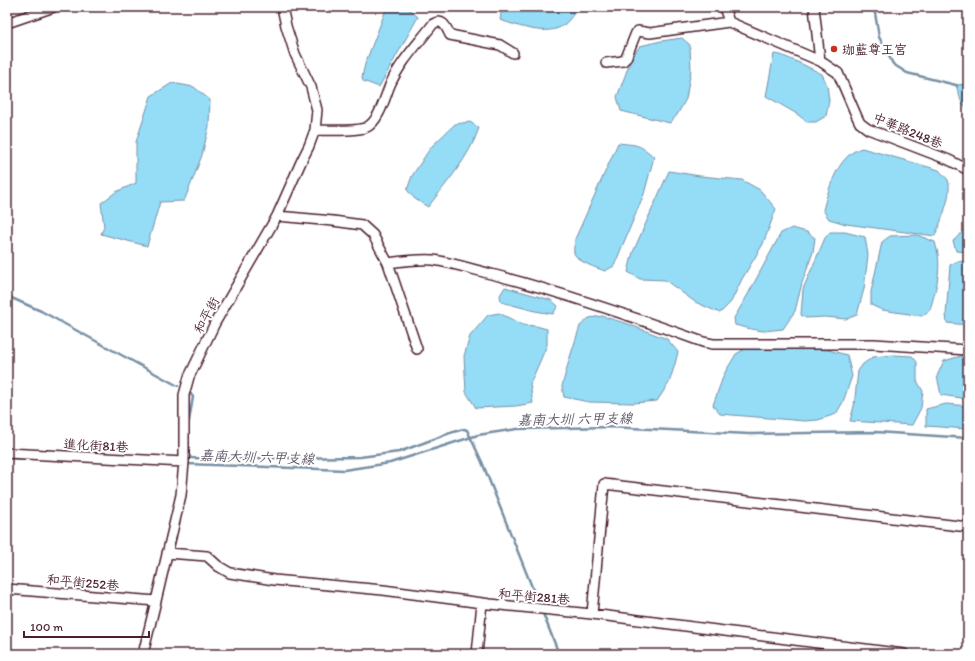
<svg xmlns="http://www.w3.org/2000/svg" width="975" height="661" font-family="Itim,'LXGW WenKai TC',sans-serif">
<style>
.water{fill:#95dcf7;stroke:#7790a5}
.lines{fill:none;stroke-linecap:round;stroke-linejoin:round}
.stream{stroke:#7790a5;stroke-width:2.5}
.minor-casing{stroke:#4a1f2b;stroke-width:12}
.minor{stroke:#fff;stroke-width:9}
.poi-dot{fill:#c8321e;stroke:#fff;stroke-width:1.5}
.labels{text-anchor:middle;stroke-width:4;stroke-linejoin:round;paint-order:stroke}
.poi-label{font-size:13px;fill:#4a1f2b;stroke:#fff;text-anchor:start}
.street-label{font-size:13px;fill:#4a1f2b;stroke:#fff}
.water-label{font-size:14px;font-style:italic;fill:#605868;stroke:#fff}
</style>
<rect width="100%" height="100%" fill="#fff"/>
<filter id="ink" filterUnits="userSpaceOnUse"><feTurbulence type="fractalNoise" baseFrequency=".025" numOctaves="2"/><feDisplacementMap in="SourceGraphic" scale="8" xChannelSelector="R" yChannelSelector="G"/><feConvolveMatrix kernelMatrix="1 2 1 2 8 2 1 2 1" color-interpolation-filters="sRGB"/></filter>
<g filter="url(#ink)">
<path class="water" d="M387,7H407L418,17L379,87L363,81L362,77L365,64Z
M502,7H578C574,13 570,20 564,25C547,37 518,26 500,20Z
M682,38L690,45L691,70L686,99L677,115L670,123L621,111L617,97L632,57L640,46L661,41Z
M774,54L781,55L802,64L822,74L827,85L829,101L826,116L816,122H807L797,114L766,96Z
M172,83L194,87L210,100L209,126L202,155L193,179L184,201L160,202L147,246L101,234L104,227L101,203L116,192L136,183V142L151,96Z
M968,84V110L961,101L956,85Z
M470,122L479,128C469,158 447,182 428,207L415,199L407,190L412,176L431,147L455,124Z
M618,143C637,145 640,144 654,157L644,194L614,266L605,271C597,268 577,262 574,253C573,249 575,243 575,239Z
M862,148L939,170C941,173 946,177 948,180C953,194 940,223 935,236L846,224L829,219L823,210C828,191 836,163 853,152C856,150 859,149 862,148Z
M669,171L700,176L742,180L760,190L776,209L763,244L742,279L731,302L720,313L695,302L665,280L640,279L628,272L633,252Z
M968,184V252L956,251L953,241L966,229L964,202Z
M792,228L807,232L815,238L813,252L802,283L795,311L783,329L763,331L751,329L735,325L734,318L747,296L781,233Z
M830,232H845L865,237L868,255L864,289L857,315L846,319L825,317L806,318L801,315L803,289L825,238Z
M917,235L935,242C936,246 937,250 938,254C941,273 935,292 930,310L922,316L882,310L871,305V292L882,242L890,236Z
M958,261L968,262V325L947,323L946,315L950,265Z
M505,287L551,300L558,306L553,314L535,311L501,302L500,295Z
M499,313L523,325L536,326L547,329V345L530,384L533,403L516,406L476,408L466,392L464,356L470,336L488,315Z
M602,316L628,324L667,339L678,352L675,364L669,383L657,401L633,403L589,402L564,397L562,386L570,357L580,326L589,318Z
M784,347L828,350L847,355L852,376L843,402L836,414L818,420L805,421L720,414L713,405L724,374L736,354L747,348Z
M968,354V399L941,395L937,376L944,361Z
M894,355L912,356L917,362V381L923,391L921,408L912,425L850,421L854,406L858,371L863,364L873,357Z
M946,404L968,406V429L926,426V409Z"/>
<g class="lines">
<path class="stream" d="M874,7L879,37L893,64L907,73L956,85L957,86
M7,296L41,311L178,386
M188,433L189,421L193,397L190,393
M187,452L191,458L220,459L360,457L399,452L450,433L464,429L467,430L482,462L540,607
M7,458L30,459
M187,464L344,470L390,463L478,435L517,429L610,427L749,434L876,432L968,438
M542,611L559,654"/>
<defs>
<path id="minor" d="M724,7L729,22L820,61L838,73L857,117L860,123L868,129L949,160L968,170
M814,7L820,61
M7,23L54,7
M606,63L623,61L626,58L636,33L638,31L650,33L729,22
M315,130C326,130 357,132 367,127C379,121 385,97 390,85C400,62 418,44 433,24C443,18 446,27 450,35L500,45L513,53
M277,216L333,221L362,225L373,235L388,263L417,349
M388,263C403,261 418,259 433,260C454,263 474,270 495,275C565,293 634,317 703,342L713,344H874L968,350
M7,453L184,462
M167,553L207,556L218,566L230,573L274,580L383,590L490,604L592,614L904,654
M7,589L156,601
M592,614L604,484L968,527
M143,654L156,601L181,495L184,462V395L189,377L215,323L277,216L301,162L309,146L315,130L317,110L311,87L295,54L286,26L282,7
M477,654L482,603"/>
</defs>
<use href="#minor" class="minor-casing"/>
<use href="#minor" class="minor"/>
</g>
</g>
<circle class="poi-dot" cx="834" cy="49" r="4"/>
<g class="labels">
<g class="poi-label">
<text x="842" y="54">珈藍尊王宮</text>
</g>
<g class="street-label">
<text transform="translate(908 130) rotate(22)" y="5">中華路248巷</text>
<text transform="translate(206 315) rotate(-62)" y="5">和平街</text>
<text transform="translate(96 445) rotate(3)" y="5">進化街81巷</text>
<text transform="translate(83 582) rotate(5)" y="5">和平街252巷</text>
<text transform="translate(534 596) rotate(5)" y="5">和平街281巷</text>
</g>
<g class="water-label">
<text transform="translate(575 419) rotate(-1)" y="5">嘉南大圳 六甲支線</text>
<text transform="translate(257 457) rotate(2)" y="5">嘉南大圳 六甲支線</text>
</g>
</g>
<rect width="975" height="661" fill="none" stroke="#fff" stroke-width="24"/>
<rect x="12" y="12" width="951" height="637" fill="none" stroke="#4a1f2b" stroke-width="1.5" filter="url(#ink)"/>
<path d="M24 631v6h125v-6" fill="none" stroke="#4a1f2b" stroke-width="2"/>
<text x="30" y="631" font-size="12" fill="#4a1f2b" stroke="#ffffff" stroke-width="3" paint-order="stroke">100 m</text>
</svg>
